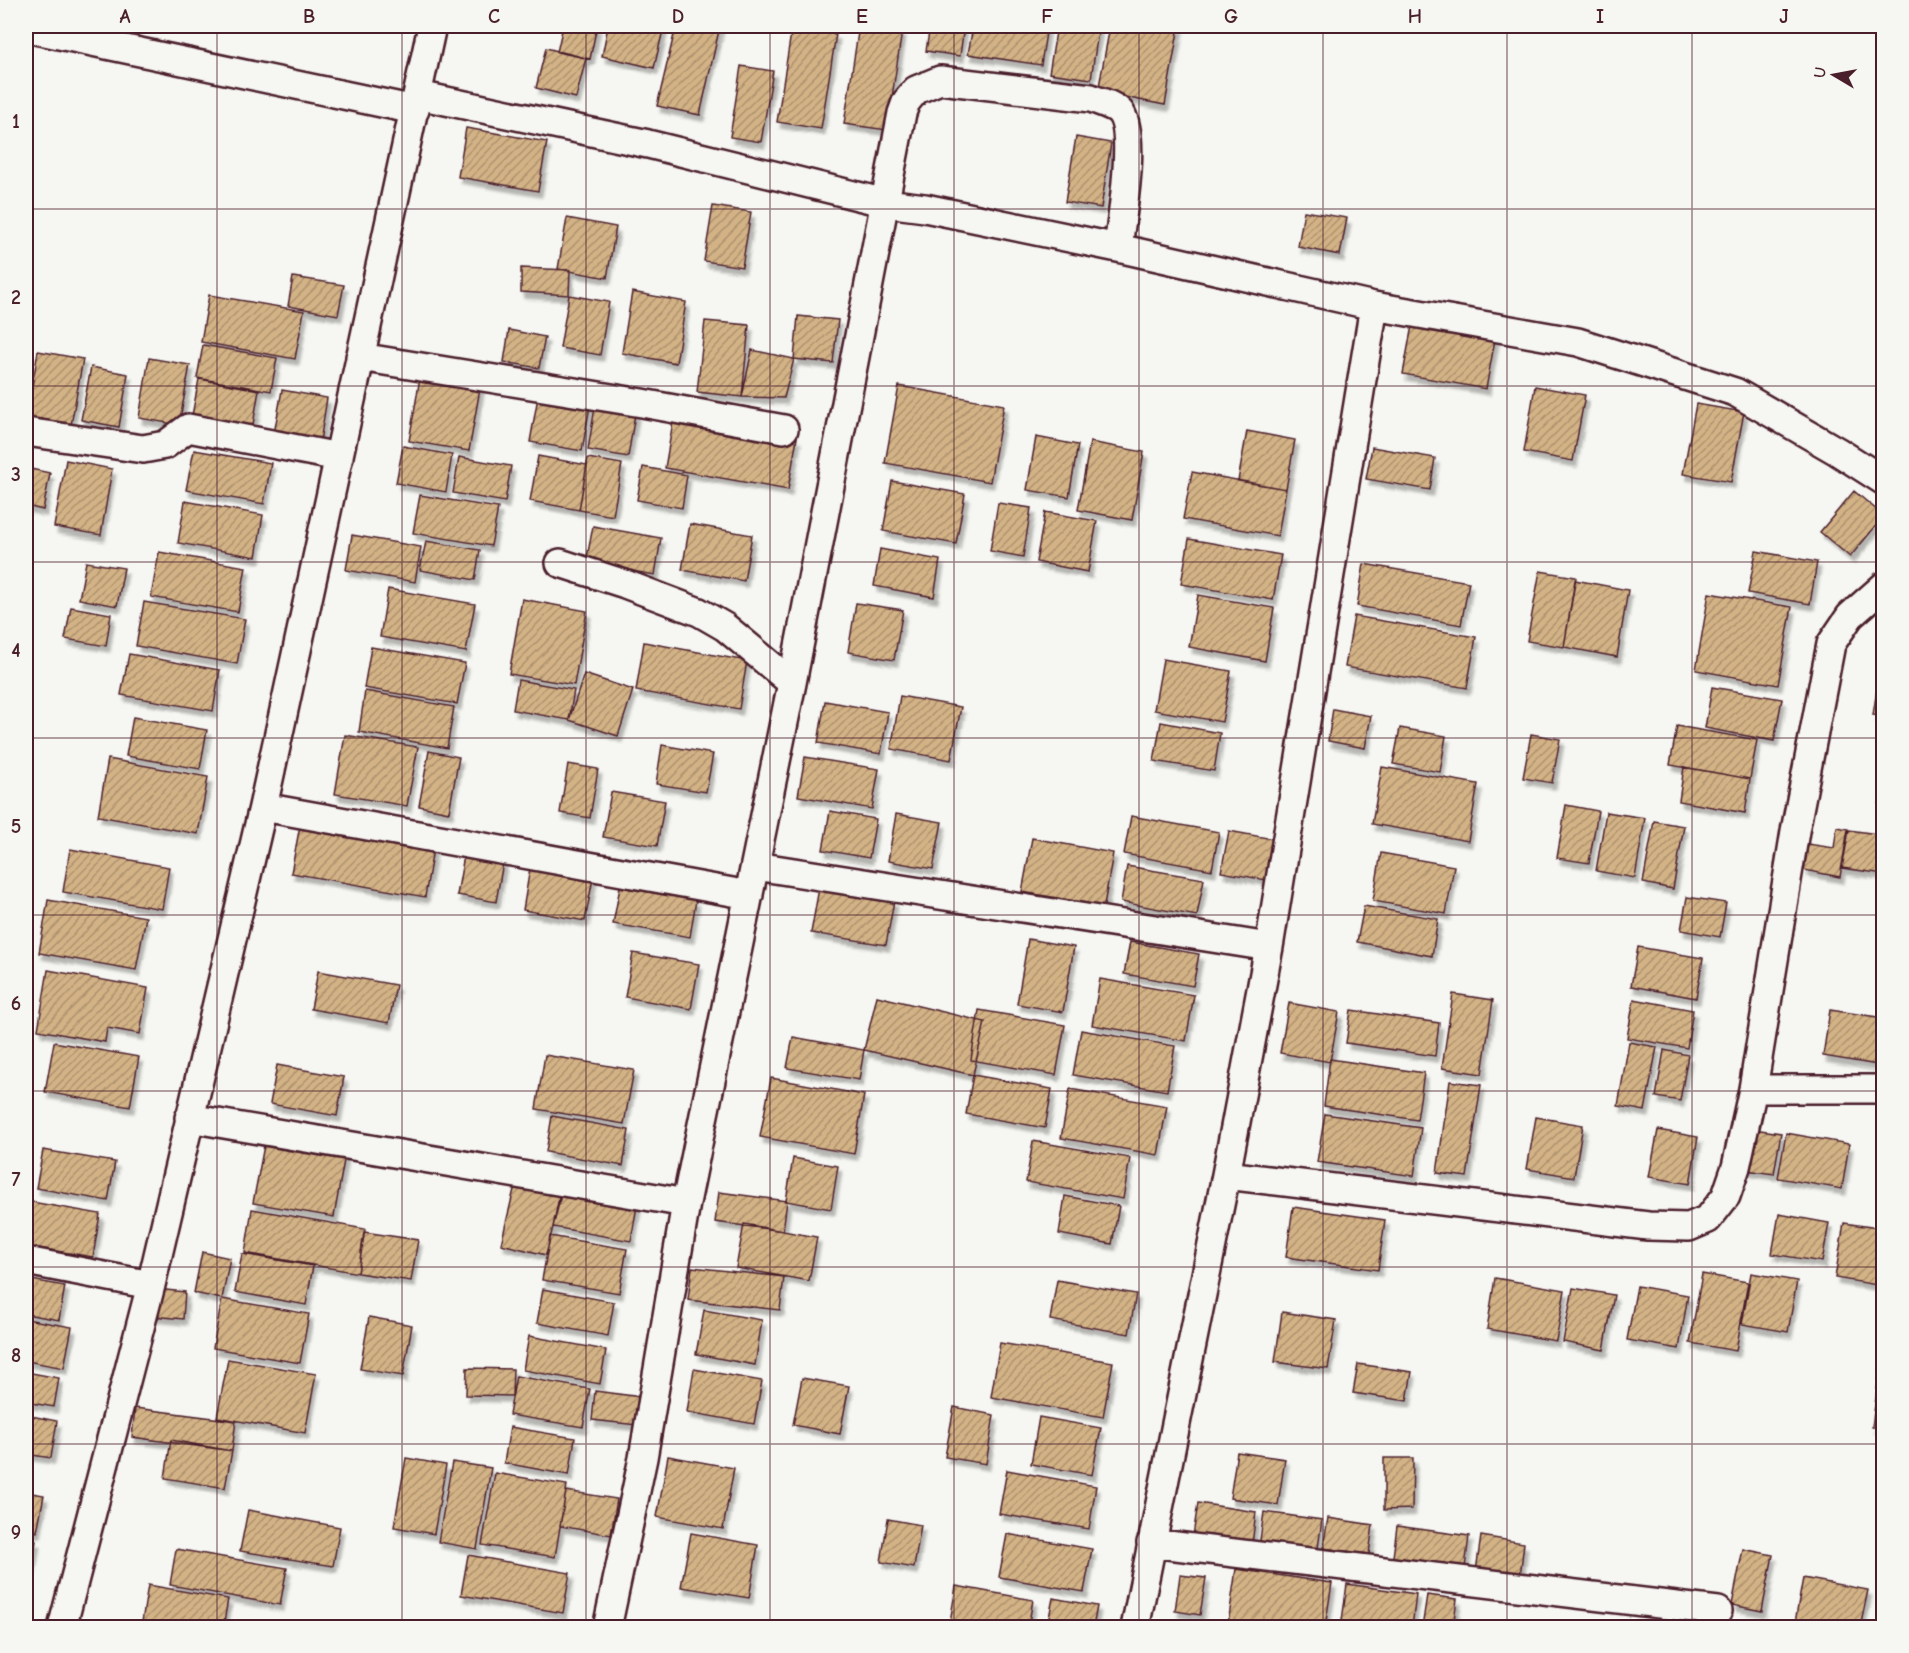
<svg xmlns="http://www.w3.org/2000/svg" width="1909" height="1653" font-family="'Comic Neue',sans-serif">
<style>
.building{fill:url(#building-hatch);stroke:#4a1f2b;stroke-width:1.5;filter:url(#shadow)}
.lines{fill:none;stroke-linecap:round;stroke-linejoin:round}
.street-casing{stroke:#4a1f2b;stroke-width:32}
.street{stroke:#f6f6f2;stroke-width:27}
.grid{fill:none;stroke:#4a1f2b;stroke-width:1.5;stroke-opacity:0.55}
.neatline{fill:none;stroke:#4a1f2b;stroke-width:2}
.grid-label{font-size:20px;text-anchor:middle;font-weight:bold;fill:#4a1f2b}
</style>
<defs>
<pattern id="building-hatch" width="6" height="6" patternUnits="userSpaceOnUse" patternTransform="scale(1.5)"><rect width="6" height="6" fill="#d3b386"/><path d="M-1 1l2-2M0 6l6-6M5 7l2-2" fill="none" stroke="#ad916e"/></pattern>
<filter id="shadow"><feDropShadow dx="3.5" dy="6" stdDeviation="1.5" flood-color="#0004"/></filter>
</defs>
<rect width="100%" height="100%" fill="#f6f6f2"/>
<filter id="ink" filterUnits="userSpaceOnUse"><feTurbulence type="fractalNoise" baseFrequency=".0167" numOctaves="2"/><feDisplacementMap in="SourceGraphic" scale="12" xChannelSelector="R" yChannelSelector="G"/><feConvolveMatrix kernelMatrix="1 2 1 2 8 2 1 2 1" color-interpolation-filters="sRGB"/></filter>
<g filter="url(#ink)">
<path class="building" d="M563,26H597L590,59L557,52Z
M608,26H664L654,68L602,56Z
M676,26H720L700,115L657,106Z
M859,26L902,31L887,130L844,124Z
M930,26H964L960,56L926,51Z
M973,26H1047L1041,65L968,54Z
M1057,26H1099L1091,79L1049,73Z
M1110,26H1179L1165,105L1098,92Z
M792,27L836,34L821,129L777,122Z
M546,48L586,58L576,98L536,88Z
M741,66L773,71L761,142L730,137Z
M466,128L547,142L538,191L458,177Z
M1076,137L1111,143L1101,208L1065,202Z
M713,206L751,212L742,267L704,261Z
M1304,211L1347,218L1340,255L1298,247Z
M567,218L616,227L607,278L558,269Z
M521,268L570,270L569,295L521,292Z
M293,277L344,285L338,315L288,306Z
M632,292L686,302L676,363L622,353Z
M209,295L304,311L295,359L201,342Z
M569,295L609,302L600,355L560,348Z
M798,316L838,320L833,363L794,359Z
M1413,320L1496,334L1486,389L1403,374Z
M705,321L749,325L742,397L697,392Z
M509,330L545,337L539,368L504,362Z
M203,345L277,358L271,391L197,378Z
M752,350L794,359L784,398L742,397Z
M38,351L83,359L70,431L26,423Z
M149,358L190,365L179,425L139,418Z
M91,367L128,374L119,427L81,420Z
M421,372L481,383L469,451L409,441Z
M199,379L259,390L251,437L190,426Z
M899,386L1004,405L990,482L885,463Z
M1535,386L1585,395L1573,461L1524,452Z
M282,390L327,398L320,442L274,434Z
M539,391L591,400L582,451L530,442Z
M596,401L636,408L628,457L588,450Z
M1696,404L1744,412L1731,482L1683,474Z
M674,416L797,438L788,490L665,468Z
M1247,431L1295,440L1286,489L1238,481Z
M1036,437L1078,445L1069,497L1027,490Z
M1090,442L1144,452L1132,520L1078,510Z
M403,446L452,455L446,492L396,483Z
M1372,447L1435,458L1430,490L1366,479Z
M194,450L271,463L264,504L186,490Z
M538,456L587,465L579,510L530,501Z
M459,457L511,466L505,502L453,493Z
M588,458L622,464L613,516L579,510Z
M66,460L112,469L101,535L54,527Z
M643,467L687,475L682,508L637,500Z
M26,468L50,473L43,510L26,506Z
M1192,472L1286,489L1278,536L1183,519Z
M892,481L965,494L956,544L883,531Z
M1854,491L1884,516L1850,557L1820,532Z
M420,495L498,508L491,546L413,533Z
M185,501L263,515L256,557L178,543Z
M998,503L1031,508L1023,557L990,551Z
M1045,512L1097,521L1088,572L1036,562Z
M690,524L752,535L744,581L682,570Z
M593,526L661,538L655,575L586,563Z
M352,535L421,547L415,582L346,570Z
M1189,539L1281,555L1273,600L1181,584Z
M426,541L480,550L475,580L420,570Z
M880,549L940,560L934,597L874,586Z
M1756,551L1817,562L1810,604L1748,593Z
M159,552L246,567L238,612L151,597Z
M86,562L124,568L117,606L79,599Z
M1364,564L1469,582L1461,625L1357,606Z
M1540,571L1576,577L1564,647L1527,641Z
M1575,580L1628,590L1617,657L1564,647Z
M388,589L475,604L466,652L380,637Z
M1709,593L1792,607L1778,685L1696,670Z
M1198,595L1274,608L1265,661L1189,647Z
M522,599L587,611L574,685L509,674Z
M144,602L245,619L237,664L136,646Z
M856,603L903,610L894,660L848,652Z
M71,607L111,614L106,646L65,639Z
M1354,616L1476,637L1467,688L1345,667Z
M644,642L747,661L739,709L636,691Z
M371,647L465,663L457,704L364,688Z
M129,654L220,670L213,711L121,695Z
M1882,657H1884V716L1873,715Z
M1163,659L1231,671L1222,722L1154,710Z
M584,674L633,690L618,736L569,720Z
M518,680L574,690L569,720L513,710Z
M1712,687L1782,699L1774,741L1705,728Z
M365,691L454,707L447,748L359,732Z
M900,696L961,707L951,760L891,749Z
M825,701L888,712L881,754L818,743Z
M1333,709L1371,716L1365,748L1328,741Z
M133,717L207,730L200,769L126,756Z
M1161,722L1220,733L1214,771L1154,761Z
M1677,726L1757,740L1750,779L1670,765Z
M1400,728L1446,736L1440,772L1393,764Z
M1531,734L1560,739L1552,783L1523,778Z
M345,735L418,747L407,806L335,794Z
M662,745L713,754L706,792L656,784Z
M429,751L459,757L449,812L419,806Z
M805,757L879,769L872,809L798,796Z
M108,759L208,777L198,834L98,816Z
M568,764L598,769L590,818L560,813Z
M1382,767L1478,784L1468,841L1372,824Z
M1684,767L1750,779L1745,813L1679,801Z
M1883,780H1884V826L1876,825Z
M611,792L665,801L657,846L603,837Z
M1566,805L1598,811L1589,863L1557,858Z
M830,811L876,819L869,858L823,850Z
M1606,812L1645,818L1635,878L1596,871Z
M896,814L942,822L933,869L888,861Z
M1131,816L1219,832L1212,870L1124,854Z
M301,820L434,843L425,897L291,873Z
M1654,821L1684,826L1673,889L1643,883Z
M1837,827L1848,829L1840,877L1804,870L1808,844L1834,848Z
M1849,830L1884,835V874L1842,868Z
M1229,831L1273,839L1266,880L1221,872Z
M1032,838L1113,853L1104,906L1022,892Z
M466,844L505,851L496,902L457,895Z
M70,849L169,867L162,909L63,892Z
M1381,853L1454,866L1446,914L1373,901Z
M531,862L594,873L585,921L523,910Z
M1127,866L1204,879L1197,916L1121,902Z
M620,887L696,900L690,937L613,924Z
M819,888L894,901L886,945L811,933Z
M1687,897L1726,903L1720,937L1681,930Z
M48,900L146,917L136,970L39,953Z
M1364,906L1438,919L1432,956L1357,942Z
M1028,939L1074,947L1063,1012L1017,1004Z
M1130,942L1199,954L1193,986L1124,974Z
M1638,947L1703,958L1696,998L1631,986Z
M633,953L699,964L691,1009L625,997Z
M48,970L148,988L140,1034L107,1028L105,1042L38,1030Z
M318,971L396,985L389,1023L311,1009Z
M1100,979L1194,995L1186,1041L1092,1025Z
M1453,994L1493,1000L1482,1074L1442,1068Z
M877,996L985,1022L973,1075L864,1050Z
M1634,999L1693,1010L1687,1048L1627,1038Z
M1289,1003L1339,1012L1330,1062L1280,1053Z
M979,1010L1065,1025L1056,1075L971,1060Z
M1351,1010L1439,1023L1435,1056L1346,1043Z
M1830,1010L1884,1018V1066L1823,1056Z
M1081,1030L1175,1046L1167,1091L1073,1075Z
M793,1037L864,1050L859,1080L787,1068Z
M54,1042L139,1057L130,1107L45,1092Z
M1629,1042L1657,1047L1645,1111L1618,1106Z
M1664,1050L1688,1055L1680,1101L1656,1097Z
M545,1055L634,1070L624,1124L536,1109Z
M1330,1059L1424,1073L1417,1120L1324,1106Z
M277,1065L344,1077L337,1116L270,1104Z
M973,1075L1052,1089L1045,1128L966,1114Z
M771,1078L864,1095L854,1154L760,1137Z
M1450,1081L1481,1085L1467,1177L1437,1173Z
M1070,1089L1167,1106L1158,1155L1061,1138Z
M1325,1114L1421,1128L1414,1176L1317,1162Z
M552,1116L629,1130L623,1166L546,1152Z
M1536,1117L1583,1125L1574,1177L1527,1169Z
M1753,1129L1781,1133L1774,1174L1746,1170Z
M1658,1130L1698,1137L1690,1184L1649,1177Z
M1786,1133L1849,1144L1842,1189L1778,1178Z
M266,1135L346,1149L334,1217L253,1203Z
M1033,1141L1130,1158L1123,1199L1026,1182Z
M43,1150L115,1162L108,1201L36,1188Z
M793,1158L838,1166L831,1209L786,1201Z
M516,1181L562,1191L546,1255L501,1244Z
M561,1187L638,1200L631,1241L553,1227Z
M719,1192L787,1201L783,1231L715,1222Z
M1065,1196L1119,1206L1112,1244L1059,1234Z
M26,1201L100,1214L93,1257L26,1246Z
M1293,1207L1385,1220L1378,1270L1286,1257Z
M252,1209L365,1229L358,1273L245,1253Z
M1779,1214L1829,1223L1822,1262L1772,1254Z
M1844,1223L1884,1229V1249L1877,1285L1835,1278Z
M744,1224L817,1237L809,1281L736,1268Z
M364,1232L418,1240L411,1281L358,1273Z
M550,1236L627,1249L619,1293L542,1280Z
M202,1252L230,1258L222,1299L194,1293Z
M242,1254L313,1266L306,1305L235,1292Z
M692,1267L784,1277L780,1310L688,1300Z
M1751,1273L1797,1281L1788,1332L1742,1324Z
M1702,1274L1748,1282L1736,1351L1690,1343Z
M1495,1278L1565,1290L1556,1341L1487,1329Z
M26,1279L65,1286L59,1320L26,1314Z
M1057,1280L1136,1294L1129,1334L1050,1320Z
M1637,1286L1688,1295L1679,1349L1627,1340Z
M1573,1288L1614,1295L1604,1350L1563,1342Z
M156,1289L185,1292L183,1319L153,1316Z
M543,1289L614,1302L608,1336L537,1323Z
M222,1299L309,1314L300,1363L213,1348Z
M704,1310L762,1320L755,1365L696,1354Z
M1282,1312L1336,1320L1328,1369L1275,1362Z
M369,1317L412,1325L403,1376L360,1369Z
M26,1319L72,1327L64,1368L26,1361Z
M529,1336L606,1350L600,1384L523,1370Z
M1000,1343L1113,1362L1103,1417L991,1397Z
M228,1359L316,1374L305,1433L217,1417Z
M1358,1364L1412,1372L1407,1401L1353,1393Z
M467,1368L513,1369L512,1396L466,1395Z
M1880,1368H1884V1429L1872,1427Z
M694,1369L762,1381L754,1424L687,1412Z
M26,1372L59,1378L54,1407L26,1402Z
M516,1376L590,1389L583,1427L509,1415Z
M802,1378L849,1386L840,1434L793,1425Z
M595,1391L641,1397L637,1425L592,1420Z
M954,1407L994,1415L986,1464L945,1457Z
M135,1408L236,1421L232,1451L132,1437Z
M26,1415L57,1421L51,1458L26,1454Z
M1039,1417L1101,1428L1092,1475L1031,1464Z
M510,1427L575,1438L569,1475L504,1463Z
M171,1440L232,1451L225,1488L165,1478Z
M1237,1452L1285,1459L1278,1505L1230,1498Z
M668,1456L734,1468L723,1529L657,1517Z
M406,1458L446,1465L434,1534L394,1527Z
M1384,1458H1413L1412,1509L1384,1510Z
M452,1462L491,1468L477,1549L438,1542Z
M1007,1470L1096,1486L1089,1529L999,1514Z
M495,1473L567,1485L555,1557L482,1545Z
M566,1491L617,1499L611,1535L560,1526Z
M26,1492L44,1495L37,1532L26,1530Z
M1198,1503L1256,1512L1252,1545L1193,1536Z
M248,1510L340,1527L333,1566L240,1551Z
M1264,1512L1322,1520L1317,1555L1259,1547Z
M1328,1518L1373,1525L1369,1554L1323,1548Z
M888,1519L921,1525L914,1568L881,1562Z
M1397,1526L1469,1536L1465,1568L1393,1557Z
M691,1533L758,1545L749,1598L681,1587Z
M1007,1534L1092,1549L1084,1592L999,1577Z
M1481,1536L1524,1543L1520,1577L1476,1571Z
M26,1539L36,1541L30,1575H26Z
M176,1549L287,1568L280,1605L170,1585Z
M1743,1549L1773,1555L1762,1611L1732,1605Z
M468,1555L570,1573L563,1613L461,1595Z
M1236,1569L1332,1583L1325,1628H1256L1228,1624Z
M1180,1575L1206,1578L1200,1615L1175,1611Z
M1803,1578L1868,1590L1860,1628H1794Z
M1347,1584L1416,1594L1412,1628H1341Z
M148,1585L228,1599L223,1628H141Z
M956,1586L1033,1600L1028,1628H949Z
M1427,1595L1457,1599L1453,1628H1422Z
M1053,1598L1097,1606L1093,1628L1047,1627Z"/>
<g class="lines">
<defs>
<path id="street" d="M26,28L415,110
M418,95L648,144L886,203L925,208L1118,248L1374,306L1578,342L1735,392L1837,451L1884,481
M360,357L642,403L784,429
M26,432L143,449L165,445L188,428L339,457
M560,563L625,584L699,612L725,627L792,683
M263,807L749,895
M756,866L1269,947
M1753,1089H1884
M189,1118L686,1203
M1226,1175L1648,1226L1689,1227L1708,1219L1726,1196L1736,1167L1753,1089L1795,831L1831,644L1850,616L1884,586
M26,1261L151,1285
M1151,1543L1718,1611
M62,1628L151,1285L263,807L432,26
M607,1628L643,1458L686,1203L792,683L902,113L906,102L916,90L940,80L1091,98C1100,102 1114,105 1120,112C1137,133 1121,221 1118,248
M1135,1628L1226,1175L1269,947L1374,306"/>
</defs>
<use href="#street" class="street-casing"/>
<use href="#street" class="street"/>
</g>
</g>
<path class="grid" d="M217,26V1628M402,26V1628M586,26V1628M770,26V1628M954,26V1628M1139,26V1628M1323,26V1628M1507,26V1628M1692,26V1628M26,209H1884M26,386H1884M26,562H1884M26,738H1884M26,915H1884M26,1091H1884M26,1267H1884M26,1444H1884"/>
<rect width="1909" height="1653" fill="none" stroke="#f6f6f2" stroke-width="66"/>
<g transform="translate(1834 75) rotate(280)" stroke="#f6f6f2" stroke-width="4.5" paint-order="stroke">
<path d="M0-4.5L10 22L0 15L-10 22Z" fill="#4a1f2b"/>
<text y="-9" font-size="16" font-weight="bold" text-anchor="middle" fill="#4a1f2b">U</text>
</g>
<rect x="33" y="33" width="1843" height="1587" class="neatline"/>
<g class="grid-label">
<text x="125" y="23">A</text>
<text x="309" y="23">B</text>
<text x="494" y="23">C</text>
<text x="678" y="23">D</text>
<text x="862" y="23">E</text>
<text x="1047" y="23">F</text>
<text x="1231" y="23">G</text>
<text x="1415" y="23">H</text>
<text x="1600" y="23">I</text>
<text x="1784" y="23">J</text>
<text x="16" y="128">1</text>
<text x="16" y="304">2</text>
<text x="16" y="481">3</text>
<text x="16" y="657">4</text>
<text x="16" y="833">5</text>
<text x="16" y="1010">6</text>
<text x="16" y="1186">7</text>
<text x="16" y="1362">8</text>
<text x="16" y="1539">9</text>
</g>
</svg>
